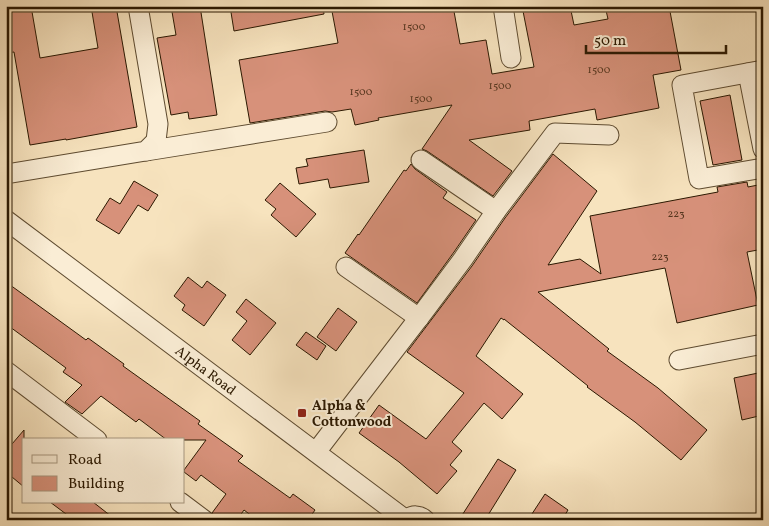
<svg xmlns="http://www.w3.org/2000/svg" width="769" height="526" font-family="Vollkorn,serif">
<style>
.building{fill:#d7917a;stroke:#2b1801}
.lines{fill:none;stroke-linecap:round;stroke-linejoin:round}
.minor-casing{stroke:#5e4b30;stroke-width:21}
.minor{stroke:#faedd5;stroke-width:19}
.poi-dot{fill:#8f2418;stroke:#faedd5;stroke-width:2}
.labels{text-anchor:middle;stroke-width:4;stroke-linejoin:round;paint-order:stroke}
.number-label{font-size:11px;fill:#56361f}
.street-label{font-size:14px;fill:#2b1801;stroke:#faedd5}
.poi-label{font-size:14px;font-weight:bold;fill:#2b1801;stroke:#faedd5;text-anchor:start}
</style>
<rect width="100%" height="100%" fill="#f7e3be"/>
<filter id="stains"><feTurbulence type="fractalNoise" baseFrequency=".004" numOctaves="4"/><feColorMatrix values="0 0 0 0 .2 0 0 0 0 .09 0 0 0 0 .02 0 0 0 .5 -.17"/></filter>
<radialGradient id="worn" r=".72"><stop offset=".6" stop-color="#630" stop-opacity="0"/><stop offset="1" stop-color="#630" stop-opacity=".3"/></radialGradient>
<path class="building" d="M6,6H31L40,58L98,48L91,6H116L137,127L66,140V139L30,145L14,52L6,53V26L9,25Z
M171,6H200L217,115L189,119L188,112L171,115L157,38L176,35Z
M230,6H323L324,14L234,31Z
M331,6H431L432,10L453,6L460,44L486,40L492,74L534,67L522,6H570L574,25L608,19L605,6H669L681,70L653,75L659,108L597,120L595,109L529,121L530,130L469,140L512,171L493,196L427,151L422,149L452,105L378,118L379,120L355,125L351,109L332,112L325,111L250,123L239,60L338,43Z
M730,95L742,160L713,165L700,101Z
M364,150L369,182L330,188L328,179L299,184L296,168L308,166L306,159Z
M553,154L597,191L548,265L580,259L601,274L590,216L718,192L717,187L747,182L748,187L763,184V249L747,252L758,305L677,323L665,268L538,292L609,349L607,351L658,388L707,430L681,460L635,422L587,387L588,386L504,319V320L501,318L476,356L523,394L502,419L484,403L452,442L462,451L450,465L457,471L437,494L399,462L359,433L379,405L426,439L464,393L407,352L472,266L505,218Z
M411,164L415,169L447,192L443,198L476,220L454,252L417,303L345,253L358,234L359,235L404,170L406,171Z
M134,181L158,195L148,211L138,205L119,234L96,220L110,198L120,204Z
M280,183L316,214L296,237L271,215L276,209L265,200Z
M188,277L202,288L207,281L226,295L204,326L182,310L185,305L174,296Z
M6,282L86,340L88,338L124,364L123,366L200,421L198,424L243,456L238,461L290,498L293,494L315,510L308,520H257L244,510L237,520H215L212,513L226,494L201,475L196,481L184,472V470L206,440H167L139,419L136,422L101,396L82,414L65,402L82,385L63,372L66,368L6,324Z
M246,299L276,323L250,355L232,340L247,321L236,312Z
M338,308L357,322L336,351L317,337Z
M306,332L326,346L317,360L296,345Z
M763,372V415L742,420L734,378Z
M24,430V487L6,472V451Z
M498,459L516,470L485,520H459Z
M545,494L568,510L562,520H528Z
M50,502H93L116,520H74Z"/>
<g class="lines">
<defs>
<g id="minor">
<path d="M503,6L511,58"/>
<path d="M763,70L682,85L699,179L763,168"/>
<path d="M748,73L763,149"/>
<path d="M146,151L327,122"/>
<path d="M421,160L496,211"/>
<path d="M6,174L146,151L156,141L158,124L138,6"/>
<path id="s1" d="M6,220L406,520"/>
<path d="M346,267L419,318"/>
<path d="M679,360L763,344"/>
<path d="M6,371L97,440"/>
<path d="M316,452L425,310L463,259L496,211L555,133L609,135"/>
<path d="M180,502L204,520"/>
<path d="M407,520C412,514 420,515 425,520"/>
</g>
</defs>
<use href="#minor" class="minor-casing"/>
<use href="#minor" class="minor"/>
</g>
<rect class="poi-dot" x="297" y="408" width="10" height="10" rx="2.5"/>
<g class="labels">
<g class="number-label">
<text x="414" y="30">1500</text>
<text x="599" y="73">1500</text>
<text x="500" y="89">1500</text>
<text x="361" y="95">1500</text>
<text x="421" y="102">1500</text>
<text x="676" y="217">223</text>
<text x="660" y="260">223</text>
</g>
<g class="street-label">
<text dy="5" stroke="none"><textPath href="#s1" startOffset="250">Alpha Road</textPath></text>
</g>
<g class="poi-label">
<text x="312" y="410">Alpha &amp;<tspan x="312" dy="16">Cottonwood</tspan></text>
</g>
</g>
<rect width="769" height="526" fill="none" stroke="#f7e3be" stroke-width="25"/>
<rect x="8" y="8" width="754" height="511" fill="none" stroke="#2b1801" stroke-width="2.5"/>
<rect x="12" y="12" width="744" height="501" fill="none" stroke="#2b1801"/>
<rect x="22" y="438" width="162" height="65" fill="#faedd5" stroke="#a79880"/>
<rect x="32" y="455" width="25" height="8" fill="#faedd5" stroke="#a79880"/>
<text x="68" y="464" font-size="15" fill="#2b1801">Road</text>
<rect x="32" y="476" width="25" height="15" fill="#d7917a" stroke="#a79880"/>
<text x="68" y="488" font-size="15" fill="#2b1801">Building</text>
<path d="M586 45v8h140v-8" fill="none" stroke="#2b1801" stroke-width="2.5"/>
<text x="594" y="45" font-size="15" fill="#2b1801" stroke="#faedd5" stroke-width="4" paint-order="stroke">50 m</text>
<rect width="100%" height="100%" filter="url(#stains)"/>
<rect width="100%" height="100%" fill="url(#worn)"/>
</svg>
